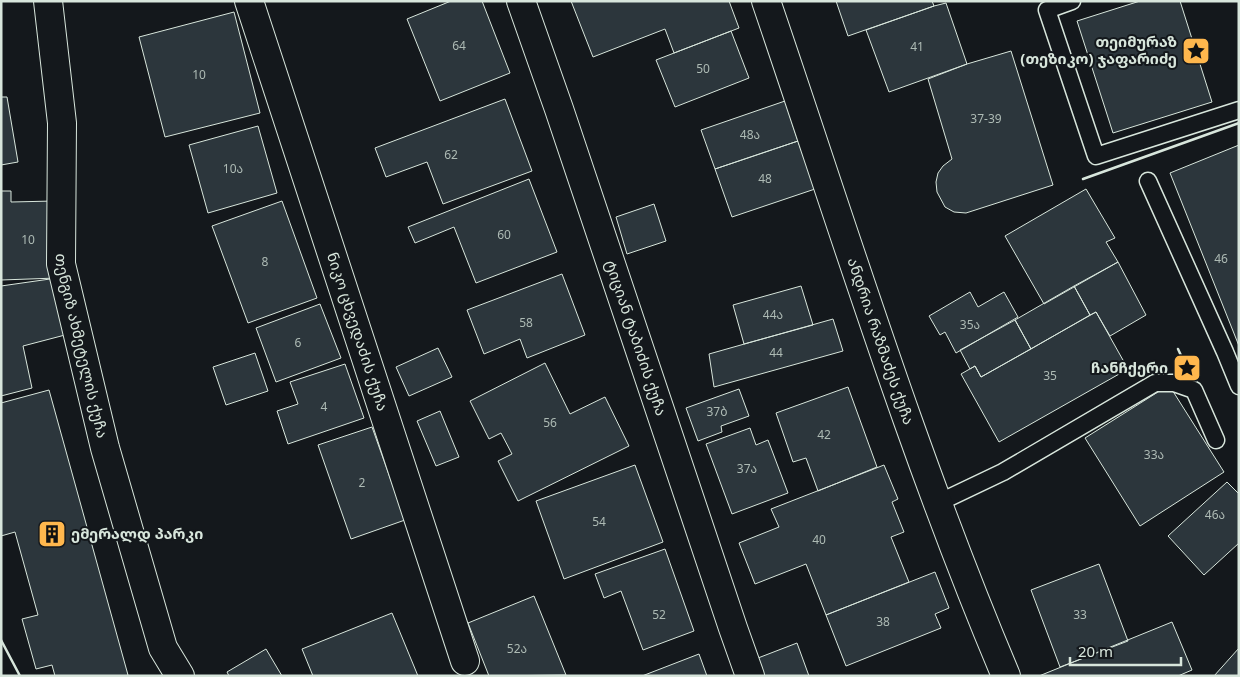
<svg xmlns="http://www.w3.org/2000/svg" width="1240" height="677" font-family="'Noto Sans','Noto Sans Georgian',sans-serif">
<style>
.building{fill:#2c363c;stroke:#d8e6dc}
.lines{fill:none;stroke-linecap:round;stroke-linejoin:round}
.lane-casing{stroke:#d8e6dc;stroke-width:19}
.street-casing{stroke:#d8e6dc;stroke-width:30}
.lane{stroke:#14181c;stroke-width:16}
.street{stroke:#14181c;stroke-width:28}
.wall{stroke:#d8e6dc;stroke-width:2.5}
.labels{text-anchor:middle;stroke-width:4;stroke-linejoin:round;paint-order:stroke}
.number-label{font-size:12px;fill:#adbab4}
.poi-label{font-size:15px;font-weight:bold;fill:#d8e6dc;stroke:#14181c;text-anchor:end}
.street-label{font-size:15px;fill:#d8e6dc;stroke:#14181c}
</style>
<rect width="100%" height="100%" fill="#14181c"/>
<path class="building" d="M451,1H482L510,73L440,101L407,19Z
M571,1H729L739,28L674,53L665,29L593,57Z
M836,1H932L934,6L848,36Z
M1140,1H1180L1212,102L1113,133L1077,21Z
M946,3L967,64L889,92L866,30L934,6Z
M234,12L260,113L165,137L139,37Z
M731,31L749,78L675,107L656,60Z
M1011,51L1053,185L966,213L954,212L945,207L937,192L936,182L938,173L943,166L952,159L928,79L967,64Z
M1,97H7L18,162L1,165Z
M505,99L532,171L443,204L427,162L386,177L375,148Z
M785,101L798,141L715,169L701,130Z
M258,126L277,193L208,213L189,145Z
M798,141L815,189L732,217L715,169Z
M1239,145V346L1170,173Z
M529,179L557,252L476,283L454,227L415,243L408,227Z
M1086,189L1115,238L1106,242L1118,262L1044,304L1005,236Z
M1,191H11V202L54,201L57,278L1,280Z
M282,201L317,298L248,323L212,226Z
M654,204L666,241L627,254L616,217Z
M1118,262L1146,315L1110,336L1096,312L1090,315L1074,286Z
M562,274L585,335L527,358L520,339L484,354L467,310Z
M57,278L65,335L23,346L32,388L1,396V286Z
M801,286L813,325L744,344L733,305Z
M1074,286L1090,315L1031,349L1015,320Z
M970,292L978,307L1004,292L1018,317L956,353L945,332L940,335L929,316Z
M320,304L341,358L276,382L256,328Z
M1096,312L1128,369L999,442L961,374L975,366L981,377Z
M833,319L843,351L714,387L709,354Z
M1015,320L1031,349L981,377L975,366L970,369L960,350Z
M438,348L452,377L409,396L396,367Z
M255,353L268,391L226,405L213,367Z
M545,363L570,414L605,397L629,446L518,501L498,461L512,454L501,433L489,439L470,401Z
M345,364L364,418L288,444L277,411L298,404L290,382Z
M1169,385L1224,472L1140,526L1085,438Z
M848,387L877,467L818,491L806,458L793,462L776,413Z
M739,389L749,416L721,426L722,432L698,441L686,408Z
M49,390L128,675L125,676H55L52,665L36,669L22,619L38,615L15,532L1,536V403Z
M440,411L459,457L436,466L417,421Z
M372,427L405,520L351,539L318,445Z
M750,428L756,445L768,440L788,493L732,514L706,444Z
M635,465L663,542L564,579L536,501Z
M884,465L898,499L892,502L904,532L891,537L909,582L826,615L806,564L755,584L739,543L779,527L771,509Z
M1227,482L1239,494V543L1204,575L1168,536Z
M665,549L694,631L643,650L621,591L604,598L595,574Z
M1099,564L1128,641L1060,667L1031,590Z
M935,572L949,608L935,614L941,628L846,666L826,615Z
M534,596L566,675L489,676L468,623Z
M392,613L418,676H313L302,649Z
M1172,622L1192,670L1178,676H1039Z
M797,643L809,676H764L758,658Z
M1239,648V676H1214Z
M266,649L282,676H229L227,672Z
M699,654L707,676H642Z"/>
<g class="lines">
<defs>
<path id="lane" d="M1072,1L1047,10L1096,156L1239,110
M1148,181L1225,352L1239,386
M938,503L1003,472L1155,383H1174L1194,390L1216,440"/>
<g id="street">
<path id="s1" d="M48,1L62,123L61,264L105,448L163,648L180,676"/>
<path id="s2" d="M249,1L465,661"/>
<path id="s3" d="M521,1L559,109L733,628L750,676"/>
<path id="s4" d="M766,1C843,227 913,456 1006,676"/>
</g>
</defs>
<use href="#lane" class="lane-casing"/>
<use href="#street" class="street-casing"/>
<use href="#lane" class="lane"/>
<use href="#street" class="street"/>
<path class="wall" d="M1083,179L1239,123
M1178,349L1191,377
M1,640L20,676"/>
</g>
<defs>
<symbol id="sight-square" viewBox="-11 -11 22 22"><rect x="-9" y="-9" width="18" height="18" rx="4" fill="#ffb74d" stroke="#14181c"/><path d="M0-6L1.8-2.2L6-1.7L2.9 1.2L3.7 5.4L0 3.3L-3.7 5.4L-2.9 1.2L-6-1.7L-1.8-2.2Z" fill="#111"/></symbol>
<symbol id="building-square" viewBox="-11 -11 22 22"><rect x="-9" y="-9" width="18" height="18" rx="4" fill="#ffb74d" stroke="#14181c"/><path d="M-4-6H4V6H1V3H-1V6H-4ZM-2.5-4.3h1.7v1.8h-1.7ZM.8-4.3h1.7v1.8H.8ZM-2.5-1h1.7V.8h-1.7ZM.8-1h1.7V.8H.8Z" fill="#111"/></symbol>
</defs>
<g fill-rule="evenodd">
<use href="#sight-square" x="1180" y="35" width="32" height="32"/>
<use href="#sight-square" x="1171" y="352" width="32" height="32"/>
<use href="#building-square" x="36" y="518" width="32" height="32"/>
</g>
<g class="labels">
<g class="number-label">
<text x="459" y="50">64</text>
<text x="917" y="51">41</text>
<text x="703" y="73">50</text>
<text x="199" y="79">10</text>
<text x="986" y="123">37-39</text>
<text x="750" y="139">48ა</text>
<text x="451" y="159">62</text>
<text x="233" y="173">10ა</text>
<text x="765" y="183">48</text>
<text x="504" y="239">60</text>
<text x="28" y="244">10</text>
<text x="1221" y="263">46</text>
<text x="265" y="266">8</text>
<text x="773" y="319">44ა</text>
<text x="526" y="327">58</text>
<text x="970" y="329">35ა</text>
<text x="298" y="347">6</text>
<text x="776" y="357">44</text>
<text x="1050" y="380">35</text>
<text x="324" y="411">4</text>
<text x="717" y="416">37ბ</text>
<text x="550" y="427">56</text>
<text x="824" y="439">42</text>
<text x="1154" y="459">33ა</text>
<text x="747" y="473">37ა</text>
<text x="362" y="487">2</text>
<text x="1215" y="519">46ა</text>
<text x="599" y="526">54</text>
<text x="819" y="544">40</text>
<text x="659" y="619">52</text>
<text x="1080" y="619">33</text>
<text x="883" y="626">38</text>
<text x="517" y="653">52ა</text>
</g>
<g class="poi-label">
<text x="1177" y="47">თეიმურაზ<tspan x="1177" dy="17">(თეზიკო) ჯაფარიძე</tspan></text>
<text x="1168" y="373">ჩანჩქერი</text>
<text x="71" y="539" text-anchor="start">ემერალდ პარკი</text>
</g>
<g class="street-label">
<text dy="5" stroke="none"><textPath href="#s2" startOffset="348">ნიკო ცხვედაძის ქუჩა</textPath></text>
<text dy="5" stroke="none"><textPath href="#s3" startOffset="356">ტიციან ტაბიძის ქუჩა</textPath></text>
<text dy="5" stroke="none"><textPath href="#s4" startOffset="359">ანდრია რაზმაძეს ქუჩა</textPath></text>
<text dy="5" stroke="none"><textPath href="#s1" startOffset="348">თენგიზ ახმეტელის ქუჩა</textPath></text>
</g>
</g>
<rect width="1240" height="677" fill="none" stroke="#d8e6dc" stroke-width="5"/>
<path d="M1070 657v8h111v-8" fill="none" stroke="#d8e6dc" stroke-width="2.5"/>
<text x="1078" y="657" font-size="15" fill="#d8e6dc" stroke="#14181c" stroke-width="4" paint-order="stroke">20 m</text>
</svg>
